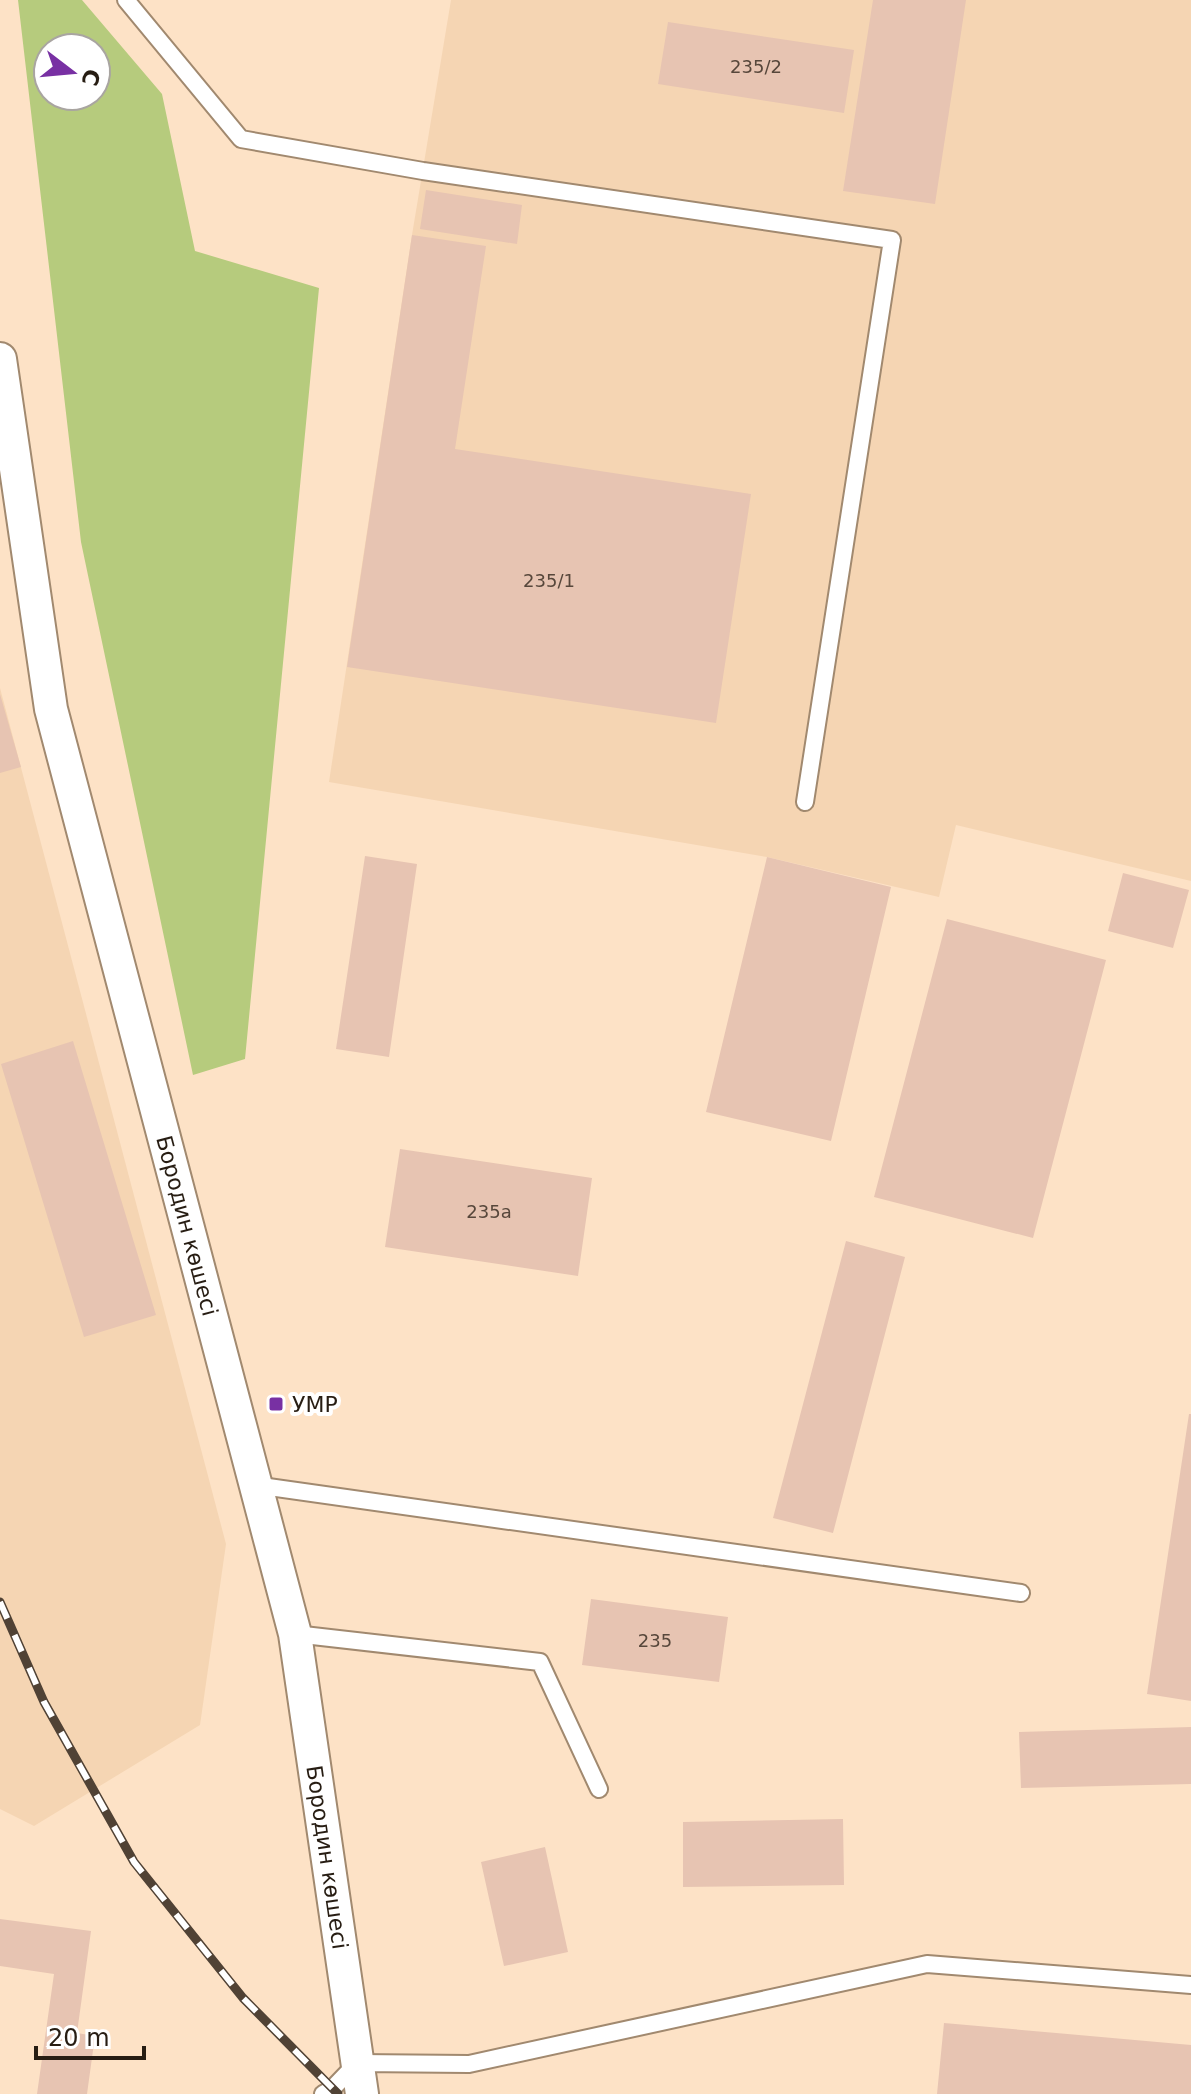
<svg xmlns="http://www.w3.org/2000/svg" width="1191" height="2094" font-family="'DejaVu Sans',sans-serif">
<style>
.built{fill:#f5d5b3}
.green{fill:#b6cb7d;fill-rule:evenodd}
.building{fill:#e7c4b2}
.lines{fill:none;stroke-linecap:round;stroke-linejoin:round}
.service-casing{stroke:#a1896f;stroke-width:20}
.minor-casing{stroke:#a1896f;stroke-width:36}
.service{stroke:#fff;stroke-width:16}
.minor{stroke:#fff;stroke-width:32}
.rail-casing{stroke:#504235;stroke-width:9}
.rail{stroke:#fff;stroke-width:6;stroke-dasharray:18;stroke-linecap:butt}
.poi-dot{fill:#7830a3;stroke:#fff;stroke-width:3}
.labels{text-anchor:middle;stroke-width:8;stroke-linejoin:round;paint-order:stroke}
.number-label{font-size:18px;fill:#57473b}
.street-label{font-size:22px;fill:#271d13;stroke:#fff}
.poi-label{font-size:22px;fill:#271d13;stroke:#fff;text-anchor:start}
</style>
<rect width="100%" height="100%" fill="#fde2c6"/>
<path class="built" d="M451,0H1191V881L956,825L939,897L767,857L329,782L412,235Z
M0,688L226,1544L200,1725L34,1826L0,1809Z"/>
<path class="green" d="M18,0H82L162,94L195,251L319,288L245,1059L193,1075L81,542ZM48,48H96V96H48Z"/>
<path class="building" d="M873,0H966L935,204L843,191Z
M668,22L854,50L844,113L658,84Z
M426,190L522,205L517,244L420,229Z
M412,235L486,246L455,449L751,494L716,723L347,667Z
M0,694L21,767L0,773Z
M365,856L417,864L389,1057L336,1049Z
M767,857L891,887L831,1141L706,1112Z
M1123,873L1189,890L1173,948L1108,931Z
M947,919L1106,960L1033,1238L874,1197Z
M73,1041L156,1315L84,1337L1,1064Z
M400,1149L592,1178L578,1276L385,1247Z
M846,1241L905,1257L833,1533L773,1518Z
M1189,1414H1191V1701L1147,1694Z
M591,1599L728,1617L719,1682L582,1665Z
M1191,1727V1784L1021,1788L1019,1732Z
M843,1819L844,1885L683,1887V1822Z
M545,1847L568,1952L504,1966L481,1862Z
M0,1919L91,1931L77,2033L95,2036L87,2094H37L54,1974L0,1966Z
M944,2023L1191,2045V2094H937Z"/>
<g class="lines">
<defs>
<path id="service" d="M126,0L241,139L423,171L892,240L805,802
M254,1485L1021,1593
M295,1634L540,1662L599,1789
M323,2094L332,2089L357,2063L469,2064L927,1964L1191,1985"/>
<g id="minor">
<path id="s1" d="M0,359L51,709L295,1634L362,2094"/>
</g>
</defs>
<use href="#service" class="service-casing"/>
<use href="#minor" class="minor-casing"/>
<use href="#service" class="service"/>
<use href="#minor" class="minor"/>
<defs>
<path id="rail" d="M0,1602L44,1702L134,1862L243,1998L338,2094"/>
</defs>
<use href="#rail" class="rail-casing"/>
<use href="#rail" class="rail"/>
</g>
<rect class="poi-dot" x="268" y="1396" width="16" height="16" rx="4"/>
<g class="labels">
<g class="number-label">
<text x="756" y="73">235/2</text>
<text x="549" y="587">235/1</text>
<text x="489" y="1218">235а</text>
<text x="655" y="1647">235</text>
</g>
<g class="street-label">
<text dy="8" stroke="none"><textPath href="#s1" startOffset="888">Бородин көшесі</textPath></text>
<text dy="8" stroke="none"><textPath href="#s1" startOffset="1536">Бородин көшесі</textPath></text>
</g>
<g class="poi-label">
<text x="292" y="1412">УМР</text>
</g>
</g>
<g transform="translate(72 72) rotate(106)"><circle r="38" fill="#ffffff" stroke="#a9a5a1" stroke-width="2"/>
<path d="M0-6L14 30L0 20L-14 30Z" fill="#7830a3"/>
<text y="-12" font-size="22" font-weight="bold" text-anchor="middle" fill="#271d13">С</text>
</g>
<path d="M36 2046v12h108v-12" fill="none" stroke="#271d13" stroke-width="4"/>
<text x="48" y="2046" font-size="24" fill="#271d13" stroke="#ffffff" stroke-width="6" paint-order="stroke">20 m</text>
</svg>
